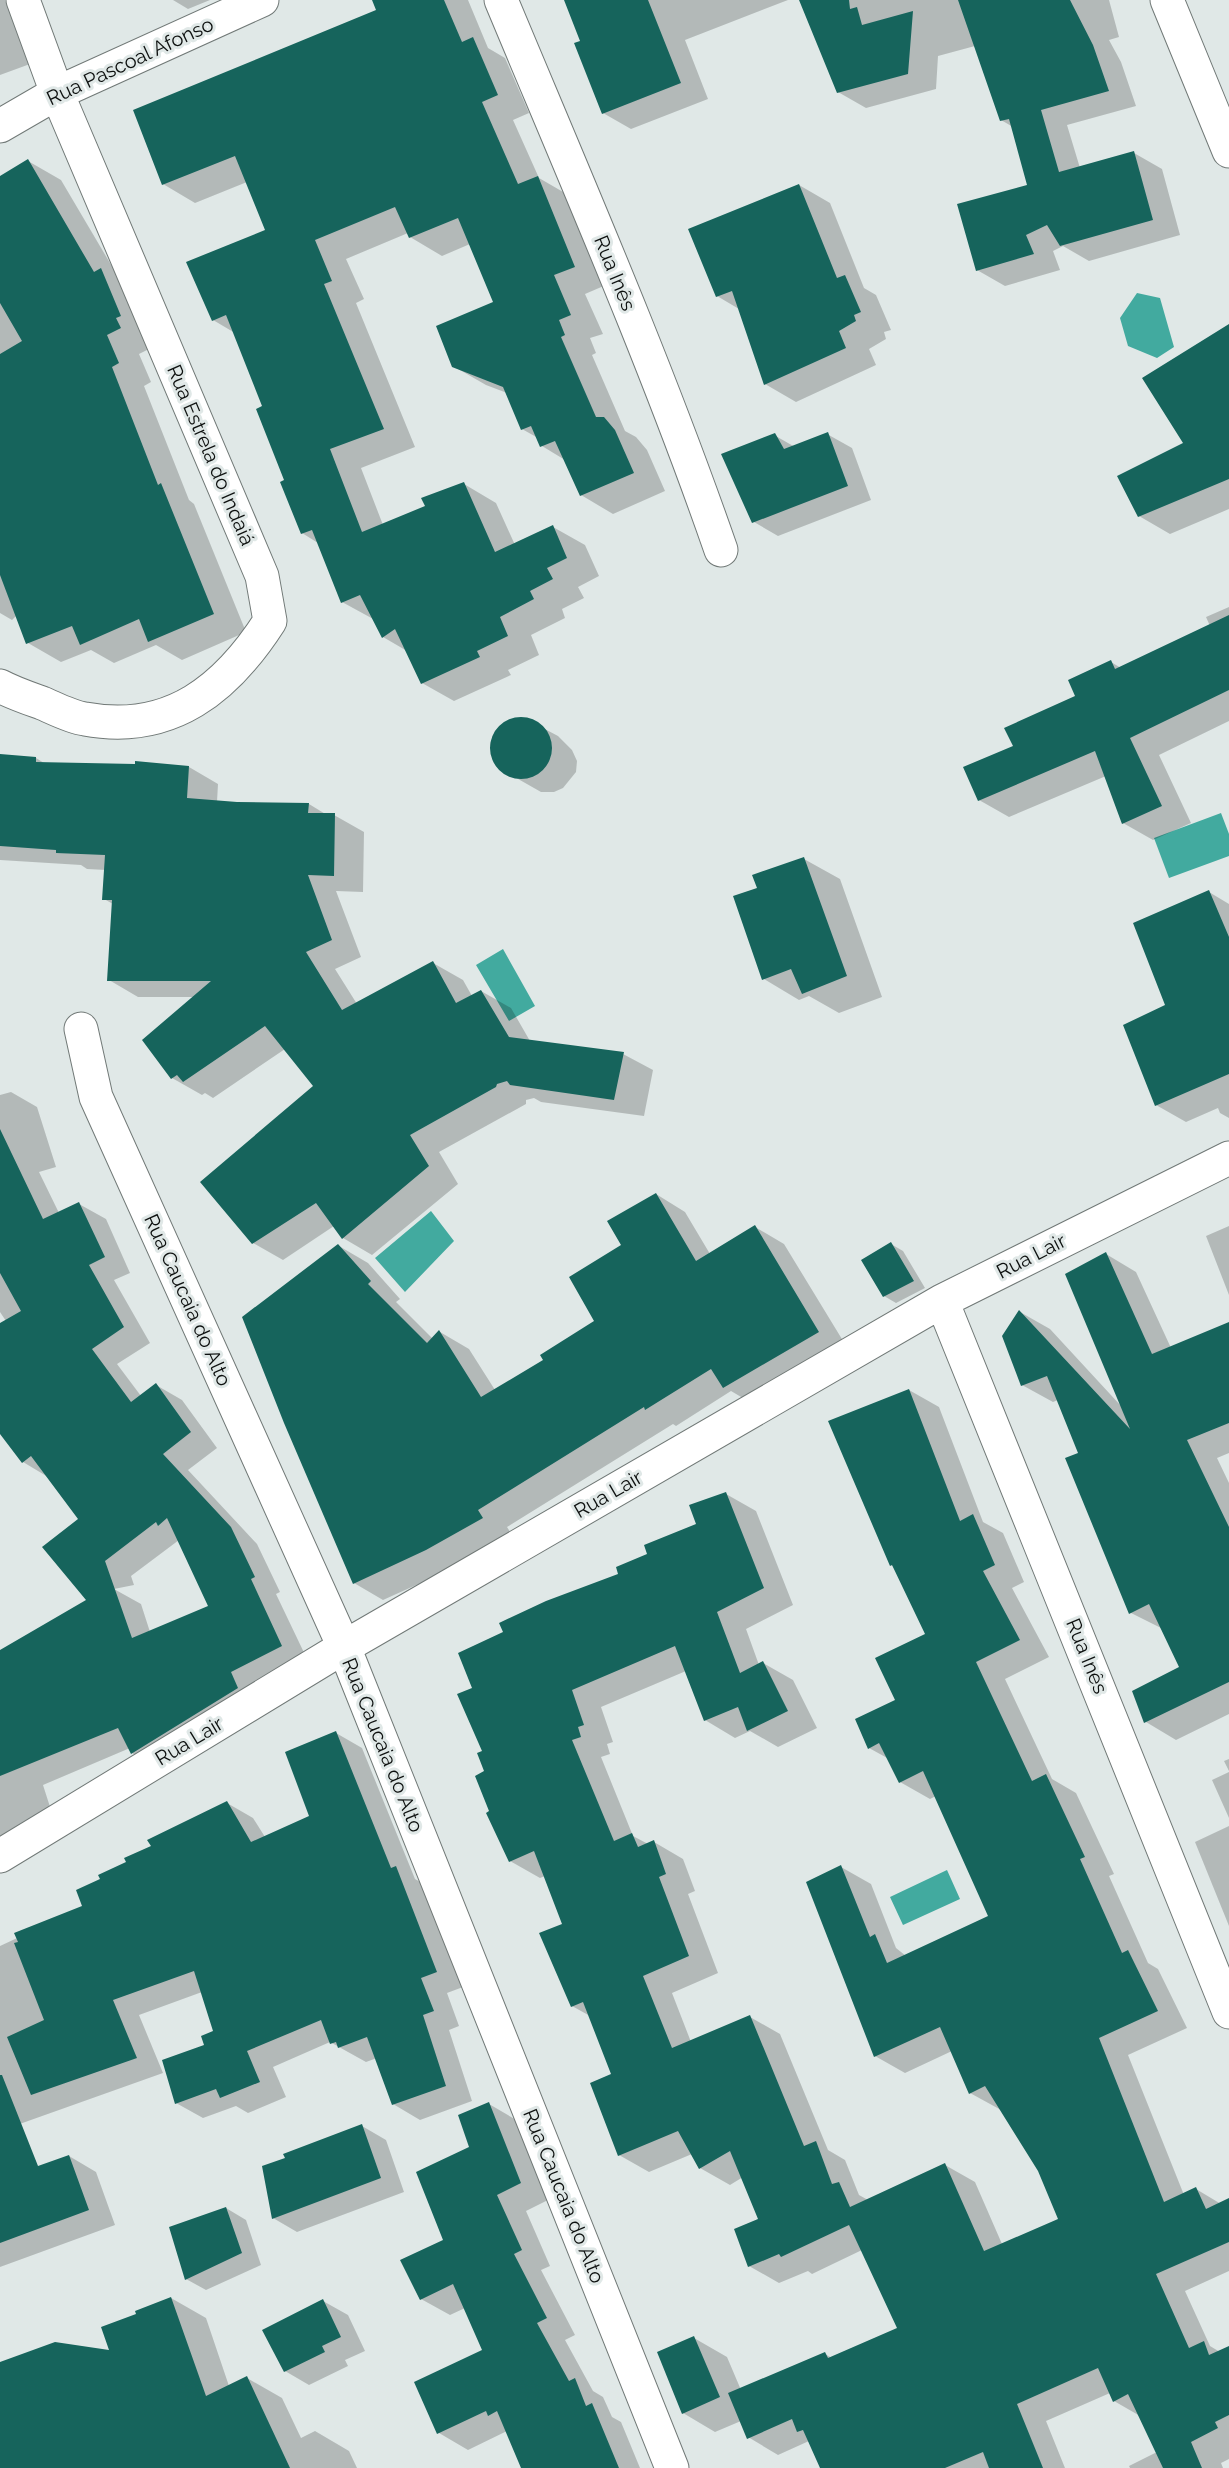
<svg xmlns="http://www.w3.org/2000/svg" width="1229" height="2468" font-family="Raleway,sans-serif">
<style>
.water{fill:#42aa9f}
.shadow{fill:#0003;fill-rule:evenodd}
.building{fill:#16645c;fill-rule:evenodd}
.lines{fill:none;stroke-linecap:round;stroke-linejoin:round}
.minor-casing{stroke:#717977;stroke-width:35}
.minor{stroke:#fff;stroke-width:33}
.labels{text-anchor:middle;stroke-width:6;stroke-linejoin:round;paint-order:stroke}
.street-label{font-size:20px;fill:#0d100f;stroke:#e0e8e7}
</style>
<rect width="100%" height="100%" fill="#e0e8e7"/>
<path class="water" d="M1137,293L1160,298L1174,347L1157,358L1128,346L1120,318Z
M1221,813L1229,834V856L1169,878L1154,838Z
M503,949L535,1006L509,1021L476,965Z
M431,1211L454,1241L405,1292L375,1258Z
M947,1870L960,1899L903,1925L890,1897Z"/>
<path class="shadow" d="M0,0H5L30,64L0,75Z
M173,0H210L188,9Z
M391,0H468L488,48L505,58L529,113L513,120L539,178L570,196L606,285L585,294L603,334L590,338L596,353L592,355L625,431L636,437L647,450L665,491L613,514L581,495L565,460L542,446L538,438L522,429L507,393L486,385L453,366L495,302L470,244L442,256L410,237L408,233L346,259L364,299L356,303L415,447L361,468L383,525L427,507L464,484L496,503L515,545L553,527L585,545L599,576L578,587L584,598L562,609L565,618L531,635L539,655L508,670L511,675L454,701L422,683L407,651L383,637L375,620L342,602L318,543L302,533L264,407L235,333L213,320L266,231L247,182L195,203L163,184Z
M566,0H788L685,40L708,99L631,129L603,113L582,42Z
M801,0H1109L1119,37L1109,40L1121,62L1136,106L1067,125L1080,168L1134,153L1162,169L1180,235L1089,261L1063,246L1053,251L1060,270L1005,286L977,270L1029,186L1013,127L1001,120L975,46L938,56L936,89L866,108L838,92Z
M28,161L61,180L120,280L153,347L139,354L151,382L144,386L189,500L194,504L246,632L182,660L156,645L114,663L91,650L61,662L28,643L17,615L12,620L0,613V178Z
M799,185L830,203L864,288L876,295L891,330L884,332L886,339L869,349L876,365L796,402L765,384L739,309L717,296Z
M1229,326V509L1170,534L1139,516L1185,444Z
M827,434L852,448L871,500L778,536L754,522L774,435L795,447Z
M1229,607V721L1159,755L1191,823L1153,840L1123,823L1106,776L1009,817L979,800L1015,747L1077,697L1111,662L1121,668L1210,626L1206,617Z
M524,718L558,736L572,750L577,761L576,772L563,788L554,792H541L506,772L496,764L490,745L493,735L505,722Z
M0,755L36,758L44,763L189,767L218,784L217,802L309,804L327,815H334L364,832L363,892L336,891L361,957L335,969L357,1004L433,963L463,980L472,996L481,991L511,1008L530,1041L623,1054L653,1070L644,1116L541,1102L534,1098L526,1100V1104L439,1152L458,1184L372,1255L343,1238L334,1226L283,1260L253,1243L315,1086L285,1049L213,1098L205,1093L202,1095L172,1078L194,997H138L109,980L113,904L104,899L106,870L87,869L81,865L0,860Z
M804,859L840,879L882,997L839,1013L809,996L799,1000L764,979L759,889Z
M1209,892L1229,904V1118L1220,1113L1218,1108L1186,1122L1156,1105L1167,1006Z
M11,1092L37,1107L56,1167L39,1172L59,1213L79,1204L106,1219L130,1273L114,1280L150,1343L117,1364L141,1396L156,1385L182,1400L217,1448L188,1470L257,1544L280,1592L276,1594L308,1661L159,1768L132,1753L130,1748L43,1785L51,1810L0,1844V1653L112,1591L80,1519L48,1477L23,1462L0,1431V1325L6,1321L0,1312V1095ZM179,1540L210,1606L150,1632L141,1604L114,1589L134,1585L131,1576Z
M656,1194L685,1212L710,1254L755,1227L784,1244L848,1349L753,1404L731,1391L676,1426L673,1424L507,1527L512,1535L456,1567L383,1600L354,1583L339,1246L368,1263L400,1299L396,1302L433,1339L440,1332L469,1349L495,1390L545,1361L596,1322L623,1245Z
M1229,1226V1295L1206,1236Z
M891,1244L903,1251L925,1288L896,1303L884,1296Z
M1106,1254L1136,1272L1171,1348L1229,1324V1453L1217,1458L1229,1483V1714L1176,1740L1146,1722L1181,1668L1163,1629L1131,1613L1080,1454L1058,1400L1053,1402L1022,1385L1020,1312L1050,1329L1122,1407Z
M909,1390L939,1407L983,1522L1003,1533L1024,1582L1012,1588L1049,1657L1005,1679L1052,1779L1076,1793L1114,1874L1109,1876L1148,1963L1158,1969L1187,2028L1128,2055L1184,2195L1196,2189L1221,2204L1229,2200V2271L1185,2291L1210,2346L1220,2352L1229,2348V2459L1221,2463L1223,2468H1130L1129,2466L1157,2452L1140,2416L1114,2401L1110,2393L1046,2421L1065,2468H822L809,2441L778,2455L748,2437L741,2421L715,2432L683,2413L694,2338L727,2357L741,2390L825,2354L832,2358L899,2329L862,2250L812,2274L808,2271L779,2283L749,2266L760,2219L743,2177L730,2185L700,2168L692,2154L649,2172L619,2155L613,2075L590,2016L572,2006L564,1924L545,1876L540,1878L510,1861L491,1812L474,1689L620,1574L698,1525L726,1494L756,1511L793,1605L746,1629L759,1665L763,1663L793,1680L817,1728L778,1747L750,1731L735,1738L705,1720L686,1671L601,1707L613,1742L607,1744L610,1754L601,1757L633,1836L648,1844L654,1842L683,1859L695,1891L688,1894L718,1973L672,1993L691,2042L750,2017L780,2034L828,2150L845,2160L859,2195L868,2200L945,2165L975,2182L1002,2244L1060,2220L1039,2170L1001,2110L970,2093L952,2051L905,2073L875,2056L841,1867L871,1884L896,1948L906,1956L990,1917L936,1796L930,1799L900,1782L889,1759L869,1748L897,1701L927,1634L895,1567L891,1565Z
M336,1733L362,1748L415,1879L422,1883L463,1987L447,1993L459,2026L449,2030L472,2101L420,2120L393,2104L377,2058L366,2062L330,2042L273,2067L286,2097L248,2113L236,2106L203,2118L176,2103L205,2046L215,2032L202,1992L139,2015L163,2073L0,2131V1946L84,1907L102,1880L227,1803L253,1818L265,1837L311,1816Z
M1229,1759V1771L1224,1761Z
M1229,1772V1818L1212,1780Z
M1229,1826V1926L1195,1842Z
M489,2104L518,2121L550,2199L526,2211L550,2266L541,2270L575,2335L565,2340L593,2391L603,2397L612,2417L621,2422L640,2468H523L507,2431L468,2450L439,2433L416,2383L484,2350L465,2308L450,2315L421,2299L445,2240L471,2147Z
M362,2126L386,2140L404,2192L297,2232L273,2218L287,2159Z
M69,2156L96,2172L115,2225L0,2267V2181Z
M226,2208L246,2220L261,2265L206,2290L186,2279Z
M171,2298L206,2318L229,2386L247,2378L282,2398L301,2438L315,2431L349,2451L357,2468H0V2364L112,2352L138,2315Z
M323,2301L348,2315L365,2351L345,2360L348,2366L309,2385L285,2371Z"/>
<path class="building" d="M372,0H444L462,42L473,37L498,95L482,102L518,184L538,176L575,267L554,275L571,315L559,320L565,335L561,337L596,417H604L615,430L634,473L580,496L555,441L540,447L531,426L521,430L503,387L452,367L436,326L493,302L458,218L409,238L395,207L315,240L332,281L324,284L384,429L330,449L362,532L425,506L421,498L464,482L495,552L553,525L567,558L547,568L553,579L530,591L534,599L500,617L508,636L477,651L480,657L421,684L395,629L382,638L360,595L341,603L312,530L301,534L280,482L284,480L256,409L262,406L226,315L212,321L186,262L265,230L235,156L162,185L133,110L376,10Z
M564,0H648L681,83L602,114L574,43L580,41Z
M799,0H849L850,9L857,7L862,25L913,11L908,74L837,93Z
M958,0H1070L1093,45L1109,91L1041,110L1059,172L1134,151L1153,220L1060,246L1047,225L1026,235L1034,254L976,271L957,204L1027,185L1009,119L1000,121Z
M28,159L94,272L101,268L121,316L116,318L121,328L107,335L119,363L112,367L158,485L161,483L214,614L148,642L139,619L80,645L72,626L26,644L0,575V354L22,341L0,303V176Z
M799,184L837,278L845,275L861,312L854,315L856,321L839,331L846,348L764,385L732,291L716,297L688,229Z
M1229,324V479L1138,517L1117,476L1183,443L1142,378Z
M828,432L848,486L752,523L721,454L775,433L784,449Z
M1229,615V690L1130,738L1162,806L1122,824L1095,751L978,801L963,767L1013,746L1004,728L1075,696L1068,680L1111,660L1115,669Z
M490 748a31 31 0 1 1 62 0a31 31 0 1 1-62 0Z
M0,754L36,757V762L135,764V761L189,766L187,798L237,802L309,803L308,813H335L334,876L308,875L332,940L306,952L342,1010L433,961L456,1003L481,990L509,1037L624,1052L614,1100L510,1085L507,1081L497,1084L496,1087L410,1135L429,1166L342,1239L316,1203L252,1244L200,1182L313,1086L265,1026L183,1082L177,1075L171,1079L142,1040L211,981H107L112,900H102L105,855L56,853V850L0,846Z
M804,857L847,976L802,994L791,969L762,980L733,896L757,888L752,875Z
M1209,890L1229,937V1074L1155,1106L1123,1025L1165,1005L1133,923Z
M0,1129L43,1219L79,1202L105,1257L89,1265L124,1327L92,1349L131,1402L156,1383L191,1432L163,1454L231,1527L255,1577L251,1579L282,1646L231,1672L238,1688L131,1754L118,1728L0,1776V1650L86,1600L42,1547L78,1519L31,1456L22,1463L0,1434V1323L21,1311L0,1273ZM167,1518L208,1606L132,1638L105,1561L156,1522L158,1526Z
M656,1193L696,1261L755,1225L819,1332L723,1388L711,1369L645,1410L644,1407L478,1510L483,1518L426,1550L353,1584L284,1423L242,1317L338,1244L371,1281L368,1284L427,1343L439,1330L481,1397L543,1360L540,1355L594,1321L569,1277L621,1245L607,1221Z
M891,1242L914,1281L883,1297L861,1260Z
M1106,1252L1152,1354L1229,1322V1423L1187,1440L1229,1527V1682L1144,1723L1132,1691L1179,1667L1149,1604L1129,1614L1065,1458L1078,1453L1047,1376L1021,1386L1002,1336L1019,1310L1130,1429L1065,1274Z
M909,1389L960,1521L973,1514L995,1565L983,1571L1020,1640L976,1662L1032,1781L1046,1774L1085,1857L1080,1859L1122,1953L1128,1950L1158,2011L1099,2038L1164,2202L1196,2187L1206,2209L1229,2198V2242L1156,2274L1189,2348L1204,2341L1209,2355L1229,2346V2415L1215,2422L1218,2428L1191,2442L1202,2468H1163L1128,2394L1113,2402L1098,2368L1017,2404L1043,2468H989L983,2452L945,2468H820L803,2430L797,2432L792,2419L747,2439L728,2393L825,2352L828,2358L897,2328L849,2225L781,2257L779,2254L748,2267L734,2229L758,2219L730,2151L699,2169L678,2131L618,2156L590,2083L611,2074L583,2002L571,2007L539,1933L562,1924L534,1851L509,1862L486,1813L489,1811L475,1776L484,1771L477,1753L482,1751L457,1694L472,1688L458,1653L503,1632L499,1623L546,1601L618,1574L616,1567L647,1554L644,1545L696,1524L689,1505L726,1492L764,1588L717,1612L740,1673L763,1661L788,1711L747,1731L738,1707L704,1721L675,1646L572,1690L584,1725L578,1727L581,1737L572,1740L614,1841L632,1833L638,1847L654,1840L666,1874L659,1877L689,1956L643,1976L672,2048L750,2015L804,2146L816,2141L832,2184L839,2182L850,2207L945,2163L984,2251L1058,2219L1038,2171L985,2086L969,2094L940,2027L874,2057L806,1882L841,1865L870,1937L875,1934L887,1963L988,1916L923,1771L899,1783L879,1743L868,1749L855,1719L895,1700L875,1658L925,1634L892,1565L890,1566L828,1421Z
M336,1731L391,1868L396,1866L437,1972L421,1978L434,2011L423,2015L446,2086L392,2105L367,2037L338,2048L336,2042L330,2044L321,2020L247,2051L260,2082L220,2098L216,2089L175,2104L162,2060L204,2045L201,2036L213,2031L194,1971L113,2000L137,2058L31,2095L7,2037L44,2020L14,1943L18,1942L14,1933L82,1906L76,1890L100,1879L98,1875L126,1862L124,1858L151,1846L147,1840L227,1801L251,1842L309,1816L285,1752Z
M0,2075H2L38,2166L69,2155L89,2210L0,2243Z
M489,2102L521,2183L497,2195L522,2250L514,2254L547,2318L537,2323L569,2381L575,2378L586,2406L592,2403L619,2468H521L497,2411L488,2416L486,2411L437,2434L414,2382L482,2350L453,2284L420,2300L400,2260L443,2240L416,2172L469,2147L458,2115Z
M362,2124L381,2178L272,2219L262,2166L285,2158L283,2154Z
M226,2207L242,2253L185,2280L169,2227Z
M171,2297L206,2396L247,2376L290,2468H0V2362L55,2342L109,2350L101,2327L136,2314L135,2311Z
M323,2299L341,2337L322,2346L325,2352L284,2372L262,2330Z
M694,2336L720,2397L682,2414L657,2352Z"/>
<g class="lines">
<defs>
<path id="minor" d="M501,0C577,182 656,363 721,550
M1167,0L1229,151
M0,126L57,93L262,0
M0,686C13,693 28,698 42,703C56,709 71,717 85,719C171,735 227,688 270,621L262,576L57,93L23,0
M81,1029L96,1097L344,1647L672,2468
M942,1301L1229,2012
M0,1856L344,1647L942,1301L1229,1158"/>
</defs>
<use href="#minor" class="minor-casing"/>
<use href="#minor" class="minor"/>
</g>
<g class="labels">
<g class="street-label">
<text transform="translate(130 61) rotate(-25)" y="7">Rua Pascoal Afonso</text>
<text transform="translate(615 273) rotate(68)" y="7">Rua Inês</text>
<text transform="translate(211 455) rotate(67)" y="7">Rua Estrela do Indaiá</text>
<text transform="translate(1031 1256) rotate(-27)" y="7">Rua Lair</text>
<text transform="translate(188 1300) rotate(66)" y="7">Rua Caucaia do Alto</text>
<text transform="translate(608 1494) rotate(-30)" y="7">Rua Lair</text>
<text transform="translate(1087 1656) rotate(68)" y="7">Rua Inês</text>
<text transform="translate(189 1741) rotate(-31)" y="7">Rua Lair</text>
<text transform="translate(383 1745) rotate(68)" y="7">Rua Caucaia do Alto</text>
<text transform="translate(564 2196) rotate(68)" y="7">Rua Caucaia do Alto</text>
</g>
</g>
</svg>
